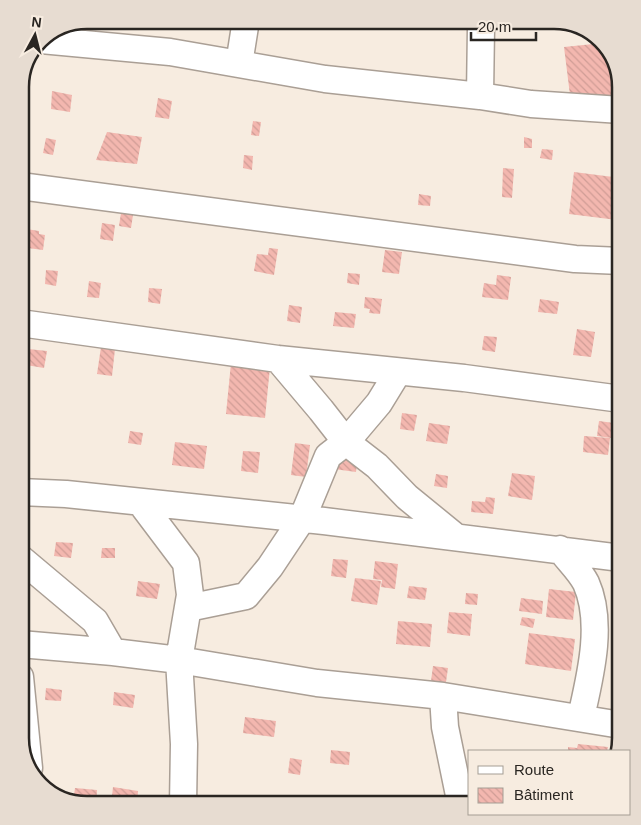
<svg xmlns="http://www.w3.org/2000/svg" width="641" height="825" font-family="Arial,sans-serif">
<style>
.building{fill:url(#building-back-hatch)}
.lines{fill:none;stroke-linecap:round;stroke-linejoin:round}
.minor-casing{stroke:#aa9f95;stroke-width:29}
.minor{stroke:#fff;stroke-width:26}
.rim{fill:none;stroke:#2a2622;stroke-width:2.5}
</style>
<defs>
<pattern id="building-back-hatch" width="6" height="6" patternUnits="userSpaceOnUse" patternTransform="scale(1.25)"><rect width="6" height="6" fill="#f3b7af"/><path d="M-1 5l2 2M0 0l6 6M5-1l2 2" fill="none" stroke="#d09d96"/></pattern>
</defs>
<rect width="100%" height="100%" fill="#f7ece0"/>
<path class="building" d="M603,43L610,50L621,87V101L571,103L564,47Z
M52,91L72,95L70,112L51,109Z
M158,98L172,101L169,119L155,117Z
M253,121L261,122L259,136L251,135Z
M107,132L142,137L137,164L96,160Z
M524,137L532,139V148H524Z
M46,138L56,140L53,155L43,153Z
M542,149L553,150L552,160L540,158Z
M244,155L253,156L252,170L243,168Z
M503,168L514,169L512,198L502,197Z
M574,172L621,178L617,220L569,214Z
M419,194L431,196L430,206L418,205Z
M121,213L133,215L131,228L119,226Z
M102,223L115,225L113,241L100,239Z
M20,228L39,231V234L45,235L43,250L20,247Z
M269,248L278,249L274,275L254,271L257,254L268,255Z
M385,250L402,252L399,274L382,272Z
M20,258L28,259L25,284L20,283Z
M46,270L58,271L56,286L45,284Z
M348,273L360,274L359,285L347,283Z
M497,275L511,277L508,300L482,297L484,283L496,285Z
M89,281L101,283L99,298L87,297Z
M149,288L162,289L160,304L148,302Z
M365,297L382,299L380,314L369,313L370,309L364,308Z
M540,299L559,302L557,314L538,312Z
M289,305L302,307L300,323L287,321Z
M335,312L356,314L354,328L333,326Z
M577,329L595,332L591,357L573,355Z
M484,336L497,337L495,352L482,350Z
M614,336L621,337V351L612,350Z
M101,347L115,349L112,376L97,374Z
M28,349L47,351L44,368L26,365Z
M231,363L270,367L265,418L226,414Z
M402,413L417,415L414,431L400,429Z
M599,421L621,424V443L612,442V438L597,436Z
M429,423L450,426L447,444L426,441Z
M130,431L143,433L141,445L128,443Z
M584,436L610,438L608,455L583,452Z
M175,442L207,446L204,469L172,465Z
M295,443L310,445L306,477L291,475Z
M243,451L260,452L258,473L241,471Z
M336,452L358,454L356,472L334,469Z
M512,473L535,476L532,500L508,496Z
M436,474L448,476L447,488L434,486Z
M486,497L495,498L493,514L471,512L472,501L485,502Z
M56,542L73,543L71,558L54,556Z
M102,548H115V558H101Z
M333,559L348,560L346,578L331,576Z
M375,561L398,564L395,589L381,587L382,580L373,579Z
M355,578L381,581L377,605L351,601Z
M138,581L160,584L157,599L136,596Z
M409,586L427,588L425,600L407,598Z
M549,589L576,592L573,620L546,617Z
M466,593L478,594L477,605L465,604Z
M521,598L543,601L542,614L519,611Z
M449,612L472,614L470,636L447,633Z
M522,617L535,619L533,628L520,625Z
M398,621L432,624L430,647L396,644Z
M529,633L575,639L571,671L525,664Z
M613,635H621V651H611Z
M433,666L448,668L446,682L431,681Z
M46,688L62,690L61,701L45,700Z
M114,692L135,695L133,708L113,705Z
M245,717L276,721L274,737L243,733Z
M578,744L608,747L607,751H568V747L577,748Z
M331,750L350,752L349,765L330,763Z
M290,758L302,760L300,775L288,773Z
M113,787L138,791L137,805H111Z
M75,788L97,790L96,805H83L73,802Z"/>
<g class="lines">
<defs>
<path id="minor" d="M479,20L481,27L480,96
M41,40L170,52L325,79L480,96L531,104L621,110
M239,64L246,20
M20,186L575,259L621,261
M20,323L278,359L464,378L621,399
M278,359L321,410L346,442L377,466L407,497L456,537
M20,492L66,494L324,521L621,558
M140,502L186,563L190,595L179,660L184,744L183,805
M560,549C568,560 580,571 586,583C604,623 590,677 581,717
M20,558L95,621L113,652L179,660L317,683L443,696L621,725
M188,608L246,596L270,567L302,519L328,456L346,442L379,403L398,372
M20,644L113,652
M20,677L29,768
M443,696L445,727L461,805"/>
</defs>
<use href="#minor" class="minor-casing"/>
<use href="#minor" class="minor"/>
</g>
<path d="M0 0H641V825H0ZM87 29H554A58 58 0 0 1 612 87V738A58 58 0 0 1 554 796H87A58 58 0 0 1 29 738V87A58 58 0 0 1 87 29Z" fill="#e7dcd1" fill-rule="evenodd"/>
<path class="rim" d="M87 29H554A58 58 0 0 1 612 87V738A58 58 0 0 1 554 796H87A58 58 0 0 1 29 738V87A58 58 0 0 1 87 29Z"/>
<rect x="468" y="750" width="162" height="65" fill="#f7ece0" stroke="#a59d94"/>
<rect x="478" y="766" width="25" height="8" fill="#ffffff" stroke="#a59d94"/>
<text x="514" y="775" font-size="15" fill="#2a2622">Route</text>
<rect x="478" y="788" width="25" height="15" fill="url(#building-back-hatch)" stroke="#a59d94"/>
<text x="514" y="800" font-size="15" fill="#2a2622">Bâtiment</text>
<g transform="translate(35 35) rotate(7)" stroke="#f7ece0" stroke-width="4" paint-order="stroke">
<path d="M0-4L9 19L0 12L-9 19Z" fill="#2a2622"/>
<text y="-8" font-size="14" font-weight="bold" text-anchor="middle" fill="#2a2622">N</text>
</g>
<path d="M471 32v8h65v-8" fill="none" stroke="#2a2622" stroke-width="2.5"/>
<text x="478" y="32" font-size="15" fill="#2a2622" stroke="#f7ece0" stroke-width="4" paint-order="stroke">20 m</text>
</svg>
